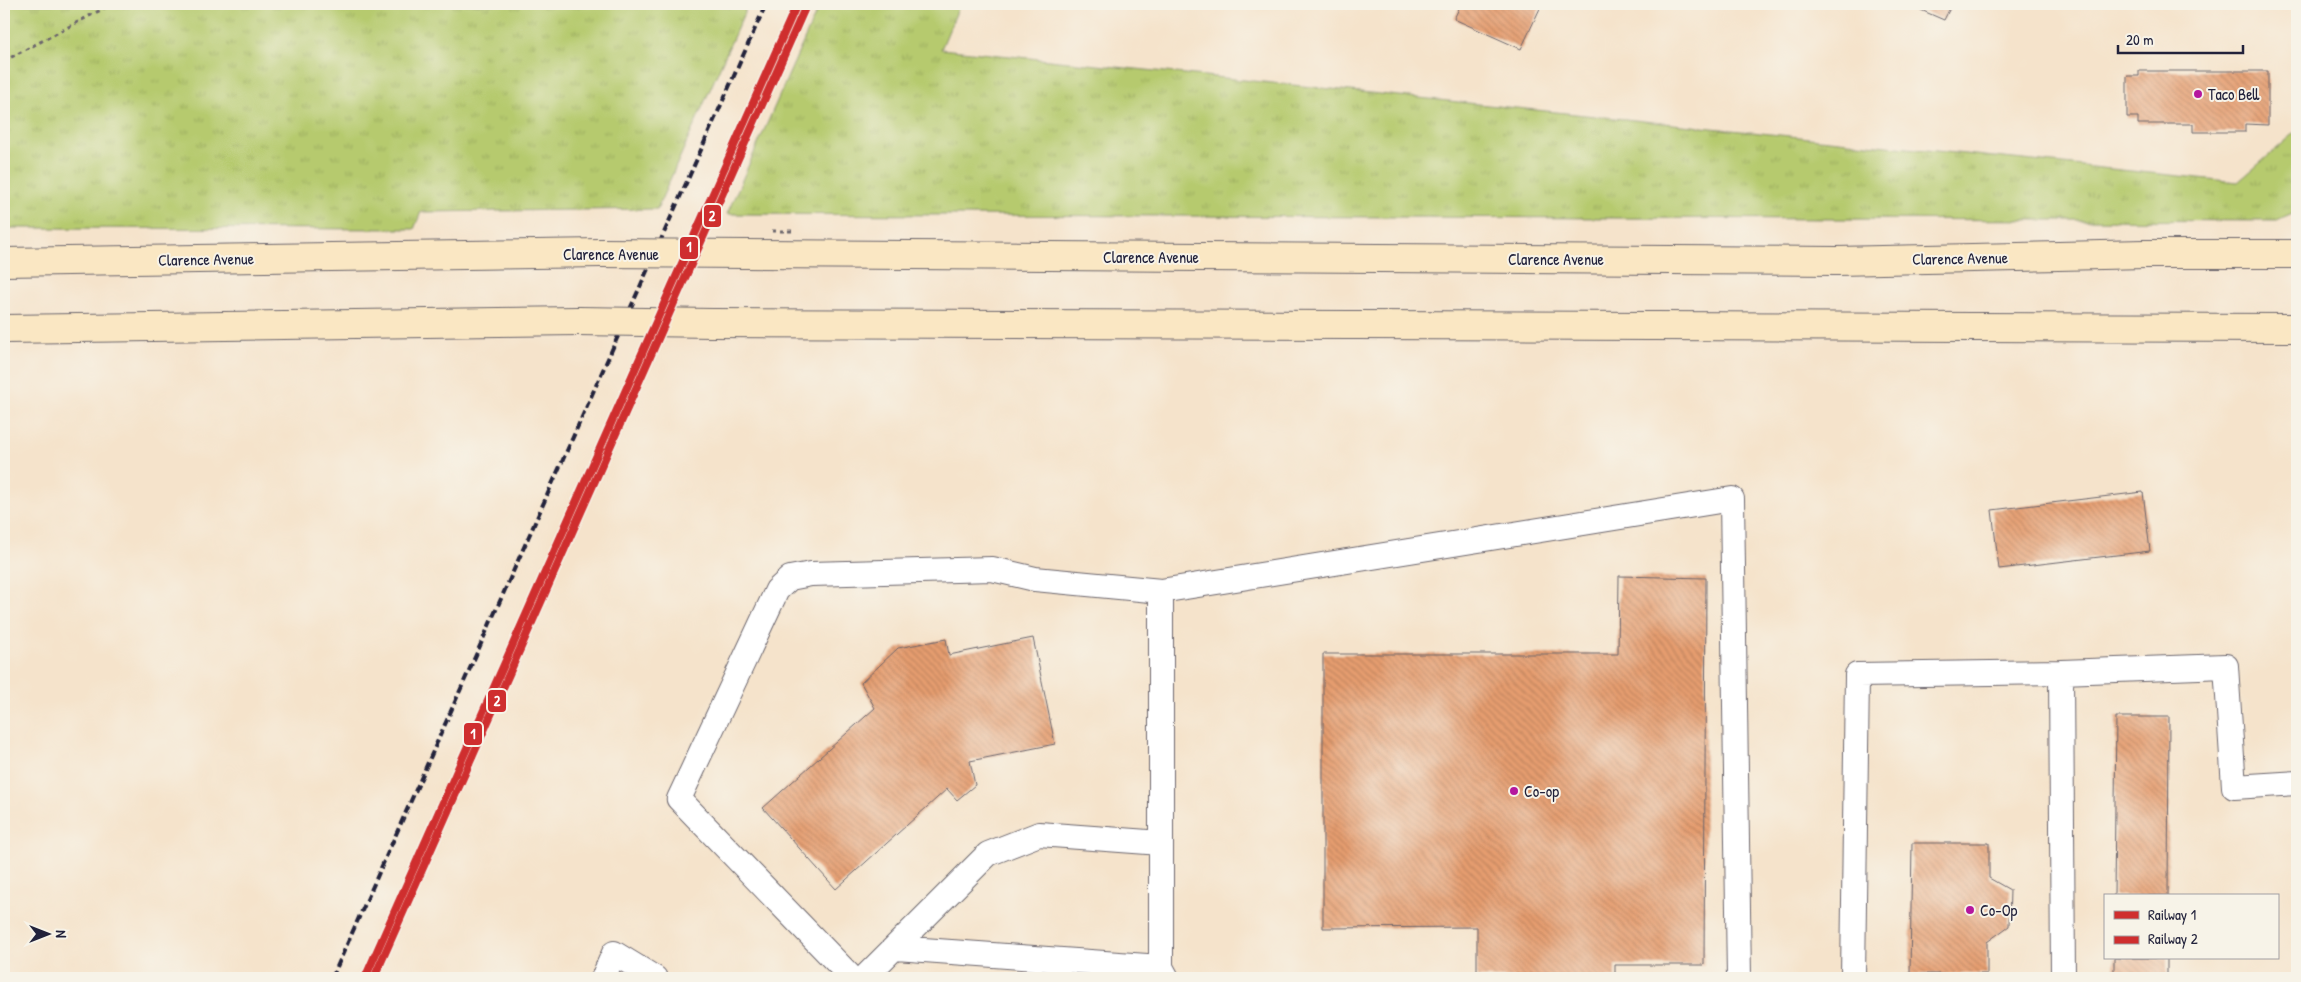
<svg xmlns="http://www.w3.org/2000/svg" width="2301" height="982" font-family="'Patrick Hand',sans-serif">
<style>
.grass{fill:url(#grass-tufts);stroke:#6c7654}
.building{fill:url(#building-back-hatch)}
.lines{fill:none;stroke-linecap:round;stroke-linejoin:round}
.service-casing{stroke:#6c666d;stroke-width:26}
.secondary-casing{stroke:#6c666d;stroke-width:30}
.path{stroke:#6c666d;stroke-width:3;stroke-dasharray:4 4;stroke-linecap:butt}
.service{stroke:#fff;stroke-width:24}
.secondary{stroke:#fae7c3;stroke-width:28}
.rail{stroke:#22223b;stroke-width:4;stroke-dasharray:8 4;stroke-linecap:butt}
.secondary-bridge-casing{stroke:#6c666d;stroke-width:30;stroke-linecap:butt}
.path-bridge{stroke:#6c666d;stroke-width:3;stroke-dasharray:4 4;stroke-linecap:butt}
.secondary-bridge{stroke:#fae7c3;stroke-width:28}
.rail-1-casing{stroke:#f7f3e8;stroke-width:11}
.rail-2-casing{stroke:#f7f3e8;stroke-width:11}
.rail-1{stroke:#cf2e2f;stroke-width:8}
.rail-2{stroke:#cf2e2f;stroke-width:8}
.poi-dot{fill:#b5179e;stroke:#f7f3e8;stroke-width:2}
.labels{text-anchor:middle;stroke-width:4;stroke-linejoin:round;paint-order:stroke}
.poi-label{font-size:16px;fill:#22223b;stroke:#f7f3e8;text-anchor:start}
.street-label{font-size:16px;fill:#22223b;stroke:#f7f3e8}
.line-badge{stroke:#f7f3e8;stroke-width:2}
.badge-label{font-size:14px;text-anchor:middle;font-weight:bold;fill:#fff}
</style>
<defs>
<pattern id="grass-tufts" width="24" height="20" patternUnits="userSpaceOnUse" patternTransform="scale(1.25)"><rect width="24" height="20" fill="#b6ca6e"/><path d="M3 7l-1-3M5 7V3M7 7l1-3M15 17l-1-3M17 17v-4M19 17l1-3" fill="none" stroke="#9cad60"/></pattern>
<pattern id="building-back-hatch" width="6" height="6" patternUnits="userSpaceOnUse" patternTransform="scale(1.25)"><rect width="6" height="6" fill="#e69d6f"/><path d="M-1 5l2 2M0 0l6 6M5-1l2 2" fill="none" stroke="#ba805c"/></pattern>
</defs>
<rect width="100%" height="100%" fill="#f7f3e8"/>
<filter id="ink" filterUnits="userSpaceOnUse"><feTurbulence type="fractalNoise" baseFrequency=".02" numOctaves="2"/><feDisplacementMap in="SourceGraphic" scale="10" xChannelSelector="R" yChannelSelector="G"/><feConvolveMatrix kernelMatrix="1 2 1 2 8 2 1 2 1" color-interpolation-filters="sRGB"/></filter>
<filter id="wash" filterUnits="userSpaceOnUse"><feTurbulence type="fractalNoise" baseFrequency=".0096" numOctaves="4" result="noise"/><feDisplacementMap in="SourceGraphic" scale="20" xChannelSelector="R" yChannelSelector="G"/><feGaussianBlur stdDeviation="1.12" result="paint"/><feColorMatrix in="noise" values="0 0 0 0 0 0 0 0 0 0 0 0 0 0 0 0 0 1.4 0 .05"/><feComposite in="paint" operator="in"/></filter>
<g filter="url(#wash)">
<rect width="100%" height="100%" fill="#f5e3cb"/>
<path class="grass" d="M4,4H748L657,209L421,212L414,229L4,228Z
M820,4H960L941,49L2238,182L2297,131V212L2277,221L727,214Z"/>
<g id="blocks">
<path class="building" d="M1461,4H1542L1521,49L1454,19Z
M1907,4H1952L1944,20Z
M2139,71H2268V125L2245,124V132H2193V124H2138V117H2127V76H2139Z
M2143,492L2150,551L1999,569L1992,510Z
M1619,576L1706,578L1704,965H1615V978H1477V927L1323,928V654H1618Z
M1033,638L1055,744L970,761L975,785L957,800L947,789L836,889L763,808L875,708L861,683L898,648L946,639L949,655Z
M2116,717H2169L2168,896H2114Z
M1912,843H1989V878L2010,890L2009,926L1987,942V974H1910Z
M2114,958H2167V978H2114Z"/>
</g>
</g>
<g filter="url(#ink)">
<use href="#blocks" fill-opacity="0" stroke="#6c666d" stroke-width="1"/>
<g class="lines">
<defs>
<path id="service" d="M896,948L1161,967
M603,978L614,953L655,978
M852,978L679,799L777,590L790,578L811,574L992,569L1035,579L1161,591
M864,978L988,854L1039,834L1161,843
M1167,978L1161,967V591L1732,499L1739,978
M1853,978L1857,675L2061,672
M2063,978L2061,672L2226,666L2234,787L2297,783"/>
<path id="secondary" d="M746,254L1837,261L2145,254H2297
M4,262L601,253
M712,323L2297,328
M4,329L578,321"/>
</defs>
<use href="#service" class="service-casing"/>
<use href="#secondary" class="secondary-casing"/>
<path class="path" d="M4,61L112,4"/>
<use href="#service" class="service"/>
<use href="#secondary" class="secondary"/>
<path class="rail" d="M332,978L766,4"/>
<defs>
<path id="secondary-bridge" d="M601,253L746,254
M578,321L712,323"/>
</defs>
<use href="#secondary-bridge" class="secondary-bridge-casing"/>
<path class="path-bridge" d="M772,231H794"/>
<use href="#secondary-bridge" class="secondary-bridge"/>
<defs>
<path id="rail-1" d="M365,978L797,4"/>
<path id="rail-2" d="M374,978L805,8"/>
</defs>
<use href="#rail-1" class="rail-1-casing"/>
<use href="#rail-2" class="rail-2-casing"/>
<use href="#rail-1" class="rail-1"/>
<use href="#rail-2" class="rail-2"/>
</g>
</g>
<g class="poi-dot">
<circle cx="2198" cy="94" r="5"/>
<circle cx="1514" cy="791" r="5"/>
<circle cx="1970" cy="910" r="5"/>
</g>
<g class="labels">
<g class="poi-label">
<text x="2208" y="100">Taco Bell</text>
<text x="1524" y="797">Co-op</text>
<text x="1980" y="916">Co-Op</text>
</g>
<g class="street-label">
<text x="611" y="260">Clarence Avenue</text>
<text x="1151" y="263">Clarence Avenue</text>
<text transform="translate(1960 258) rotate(-1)" y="6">Clarence Avenue</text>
<text transform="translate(206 259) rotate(-1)" y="6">Clarence Avenue</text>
<text x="1556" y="265">Clarence Avenue</text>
</g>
</g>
<g class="line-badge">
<rect x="703" y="204" width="19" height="24" rx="5" fill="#cf2e2f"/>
<rect x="679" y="236" width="20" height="24" rx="5" fill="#cf2e2f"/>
<rect x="487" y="689" width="20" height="24" rx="5" fill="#cf2e2f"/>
<rect x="463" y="722" width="20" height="24" rx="5" fill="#cf2e2f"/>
</g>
<g class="badge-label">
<text x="712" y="221">2</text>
<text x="689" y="252">1</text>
<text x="497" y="706">2</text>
<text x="473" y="739">1</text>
</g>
<rect width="2301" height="982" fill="none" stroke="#f7f3e8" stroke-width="20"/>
<rect x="2104" y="894" width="175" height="65" fill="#f7f3e8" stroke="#a29fa3"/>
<rect x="2114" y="911" width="25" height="8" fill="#cf2e2f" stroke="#a29fa3"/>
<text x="2148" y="920" font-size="15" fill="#22223b">Railway 1</text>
<rect x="2114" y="936" width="25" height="8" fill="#cf2e2f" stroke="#a29fa3"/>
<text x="2148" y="944" font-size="15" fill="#22223b">Railway 2</text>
<g transform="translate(48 934) rotate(90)" stroke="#f7f3e8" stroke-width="4" paint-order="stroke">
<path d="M0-4L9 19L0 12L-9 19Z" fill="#22223b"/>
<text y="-8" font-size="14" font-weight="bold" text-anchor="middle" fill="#22223b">N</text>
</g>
<path d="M2118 45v8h125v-8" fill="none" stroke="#22223b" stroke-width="2.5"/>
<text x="2126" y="45" font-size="15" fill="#22223b" stroke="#f7f3e8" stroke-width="4" paint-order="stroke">20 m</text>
</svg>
